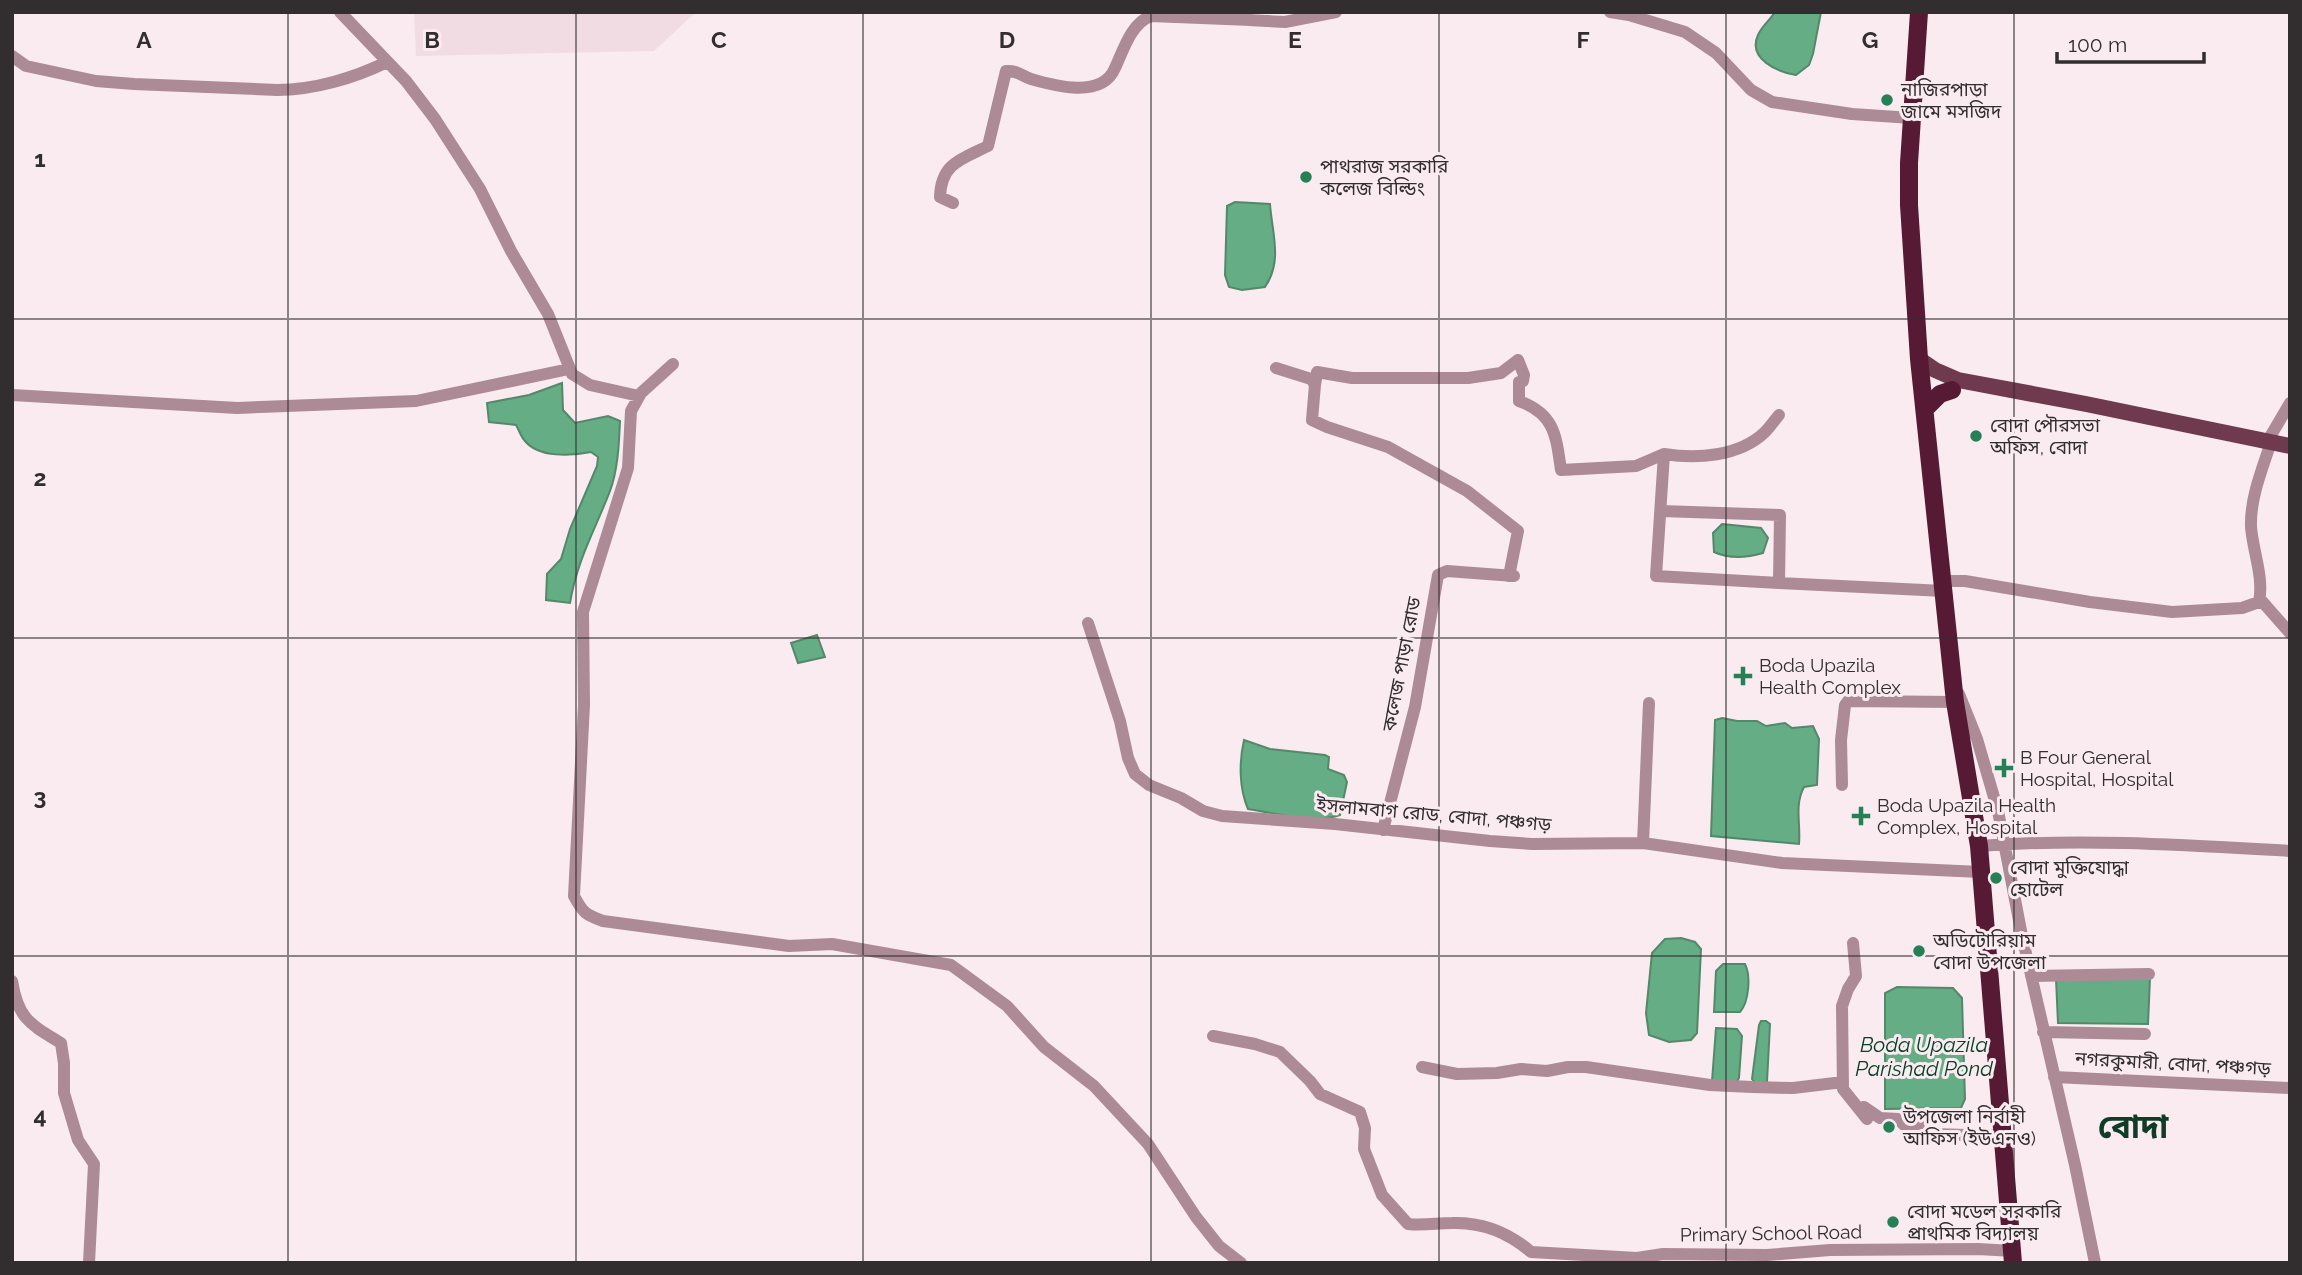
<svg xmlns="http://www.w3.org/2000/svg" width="2302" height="1275" font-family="Raleway,'Noto Sans Bengali',sans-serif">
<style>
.built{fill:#f2dce3}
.water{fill:#64ad85;stroke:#55876b;stroke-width:2}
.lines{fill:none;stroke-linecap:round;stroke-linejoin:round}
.minor{stroke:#ac8b96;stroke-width:12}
.major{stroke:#6f394e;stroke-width:16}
.highway{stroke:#571a35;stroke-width:18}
.grid{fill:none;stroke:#322d2f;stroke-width:2;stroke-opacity:0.55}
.poi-dot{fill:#258056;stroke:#f9ebef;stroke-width:2.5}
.labels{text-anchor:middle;stroke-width:6;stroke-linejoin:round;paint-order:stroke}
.poi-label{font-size:19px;fill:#322d2f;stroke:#f9ebef;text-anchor:start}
.street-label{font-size:19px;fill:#322d2f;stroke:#f9ebef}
.water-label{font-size:21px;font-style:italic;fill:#054329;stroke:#f9ebef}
.town-label{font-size:33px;font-weight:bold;fill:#103b26;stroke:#f9ebef}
.grid-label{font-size:23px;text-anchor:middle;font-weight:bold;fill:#322d2f;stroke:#f9ebef;stroke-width:6;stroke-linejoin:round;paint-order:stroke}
</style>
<rect width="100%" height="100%" fill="#f9ebef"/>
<path class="built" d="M414,12H696L654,51L416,56Z"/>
<path class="water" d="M1775,12H1821L1813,54L1809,65L1796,75C1778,72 1747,59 1758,35C1761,27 1770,20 1775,12Z
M1235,202L1270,204C1272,233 1283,261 1265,287L1242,290L1229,287L1225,275L1227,206Z
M562,383L563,410L575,423L608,416L620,421C619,444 618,469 610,491C595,530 577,560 570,603L546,600L547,574L561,559L570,529L597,466L598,457L591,452C571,456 539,458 525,441C521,437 519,430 516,425L489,422L487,403L529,395Z
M1722,524L1761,528L1768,538L1763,553C1746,558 1729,559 1714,552L1713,533Z
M817,635L825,657L798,663L791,643Z
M1722,718L1737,721H1757L1766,726L1785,723L1792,728L1813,726L1819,739L1817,785L1804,787C1794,806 1801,824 1799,844L1711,836L1715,720Z
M1244,740L1270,749L1325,755L1329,757L1328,769L1344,775L1347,782L1340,815C1316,824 1273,813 1248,809C1239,788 1239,762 1244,740Z
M1681,938L1695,942L1701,949L1697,1033L1691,1040L1669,1042L1649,1035L1646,1013L1652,953L1665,939Z
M1723,964H1745C1751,976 1749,1002 1740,1012H1714L1716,971Z
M2150,978L2148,1024L2058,1023L2056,979Z
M1897,987L1953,988L1962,998L1965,1099L1961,1108L1885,1109V993Z
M1761,1021H1766L1770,1024L1767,1082L1756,1084L1752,1079L1759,1025Z
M1716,1028L1737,1029L1742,1036L1739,1078L1736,1083L1712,1081Z"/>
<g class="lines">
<path class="minor" d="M340,12L406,81L435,119L480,189L511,251L548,314L572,374L590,385L639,396
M1610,12L1629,15L1685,32L1716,53L1751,90L1772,102L1852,114L1912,118
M1248,20L1285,22L1336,12
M12,56L26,66L96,81L134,84L277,90C314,90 354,78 387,62
M953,203L940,197C941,163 962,159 988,146L1006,71C1017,70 1022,76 1031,79C1055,86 1102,99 1115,68C1123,51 1131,23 1151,16L1251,20
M673,364L641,393L631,411L628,468L583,612L584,705L574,896C583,913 586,915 603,921L789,946L832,944L951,965L1007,1006L1044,1047L1094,1086L1148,1144L1196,1217L1219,1246L1241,1263
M1276,368L1311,379L1315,385L1312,420L1327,427L1388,447L1467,491L1518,531L1509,576
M1315,385L1317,372L1352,378H1468L1501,373L1518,360L1524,375L1523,381L1519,382V401C1555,414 1556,436 1561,470L1636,466L1664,454
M12,395L237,408L416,401L569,369
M1779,415C1774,421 1770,427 1765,432C1739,457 1696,459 1664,454L1656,576L1779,583
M2267,442L2290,403
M1661,511L1780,515L1779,583L1944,591
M1943,581H1965L2090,602L2172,612L2242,608L2259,602C2264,577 2253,552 2251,527C2250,498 2262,470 2271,442
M2260,599L2290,633
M1088,623L1120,721L1128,758L1135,774L1149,785L1181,798L1203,811L1222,816L1335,824L1490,841L1532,844L1643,843L1782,863L1981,872
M1959,694L1977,739L1998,811L2022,936L2075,1165L2095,1263
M1842,785L1841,740L1845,705L1848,701L1955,702
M1383,830L1415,707L1438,575L1447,571L1514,576
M1643,843L1649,703
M1979,846C2082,838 2186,845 2290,851
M1853,943L1856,976L1848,989L1842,1006L1843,1089L1867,1119
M2031,976L2149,974
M12,981C18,1019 30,1024 61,1043L64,1063V1093L78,1140L94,1164L89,1263
M2043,1032L2145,1034
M1213,1036L1255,1044L1280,1052L1310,1081L1320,1094L1360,1112L1365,1128L1364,1149L1382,1195L1408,1224C1423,1226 1437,1223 1452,1223C1483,1222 1508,1232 1531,1252L1637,1258L1663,1254L1767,1255L1830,1250L1978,1249L2013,1251
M1422,1067L1457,1074L1497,1073L1521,1069L1547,1071L1568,1067H1586L1710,1085L1752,1087L1793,1088L1843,1082
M2054,1077L2290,1088
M1864,1107L1880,1118L1898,1119L1904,1125H1922L1927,1127L1931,1134L2003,1136"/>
<path class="major" d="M1919,359L1935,370L1958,380L2086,404L2290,446"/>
<path class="highway" d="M1919,12L1909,163V205L1919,359L1955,702L1979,846L2013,1263
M1925,409L1940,394L1952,390"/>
</g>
<path class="grid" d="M288,12V1263M576,12V1263M863,12V1263M1151,12V1263M1439,12V1263M1726,12V1263M2014,12V1263M12,319H2290M12,638H2290M12,956H2290"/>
<g class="poi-dot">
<circle cx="1887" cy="100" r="7"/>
<circle cx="1306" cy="177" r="7"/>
<circle cx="1976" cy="436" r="7"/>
<path d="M1739.5 665.5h7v7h7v7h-7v7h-7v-7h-7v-7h7z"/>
<path d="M2000.5 757.5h7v7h7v7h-7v7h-7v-7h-7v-7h7z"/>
<path d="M1857.5 805.5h7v7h7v7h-7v7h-7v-7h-7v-7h7z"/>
<circle cx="1996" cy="878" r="7"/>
<circle cx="1919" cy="951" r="7"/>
<circle cx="1889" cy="1127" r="7"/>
<circle cx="1893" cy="1222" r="7"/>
</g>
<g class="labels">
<g class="poi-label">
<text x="1901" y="96">নাজিরপাড়া<tspan x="1901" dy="22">জামে মসজিদ</tspan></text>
<text x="1320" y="173">পাথরাজ সরকারি<tspan x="1320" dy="22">কলেজ বিল্ডিং</tspan></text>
<text x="1990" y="432">বোদা পৌরসভা<tspan x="1990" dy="22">অফিস, বোদা</tspan></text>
<text x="1759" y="672">Boda Upazila<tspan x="1759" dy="22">Health Complex</tspan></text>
<text x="2020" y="764">B Four General<tspan x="2020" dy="22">Hospital, Hospital</tspan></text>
<text x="1877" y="812">Boda Upazila Health<tspan x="1877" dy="22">Complex, Hospital</tspan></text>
<text x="2010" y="874">বোদা মুক্তিযোদ্ধা<tspan x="2010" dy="22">হোটেল</tspan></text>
<text x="1933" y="947">অডিটোরিয়াম<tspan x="1933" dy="22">বোদা উপজেলা</tspan></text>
<text x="1903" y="1123">উপজেলা নির্বাহী<tspan x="1903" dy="22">আফিস (ইউএনও)</tspan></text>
<text x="1907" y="1218">বোদা মডেল সরকারি<tspan x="1907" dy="22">প্রাথমিক বিদ্যালয়</tspan></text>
</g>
<g class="street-label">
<text transform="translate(1401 664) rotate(-79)" y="7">কলেজ পাড়া রোড</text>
<text transform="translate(1434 814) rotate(5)" y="7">ইসলামবাগ রোড, বোদা, পঞ্চগড়</text>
<text transform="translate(2173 1063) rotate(3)" y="7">নগরকুমারী, বোদা, পঞ্চগড়</text>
<text transform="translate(1771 1233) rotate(-1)" y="7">Primary School Road</text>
</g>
<g class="water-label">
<text x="1924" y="1052">Boda Upazila<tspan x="1924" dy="24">Parishad Pond</tspan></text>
</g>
<g class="town-label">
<text x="2133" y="1138">বোদা</text>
</g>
</g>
<g class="grid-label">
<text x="144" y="48">A</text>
<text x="432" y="48">B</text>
<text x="719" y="48">C</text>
<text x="1007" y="48">D</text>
<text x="1295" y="48">E</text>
<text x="1583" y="48">F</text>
<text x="1870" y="48">G</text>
<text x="40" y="167">1</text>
<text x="40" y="486">2</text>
<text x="40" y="805">3</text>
<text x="40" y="1124">4</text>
</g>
<rect width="2302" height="1275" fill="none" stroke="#322d2f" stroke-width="28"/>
<path d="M2057 52v10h147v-10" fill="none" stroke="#322d2f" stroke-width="3.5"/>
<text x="2068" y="52" font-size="21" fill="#322d2f" stroke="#f9ebef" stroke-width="5" paint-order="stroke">100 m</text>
</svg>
